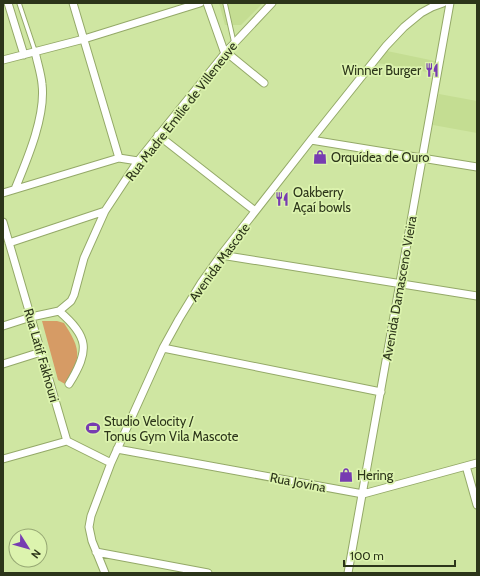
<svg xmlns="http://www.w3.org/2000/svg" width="480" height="576" font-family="Cabin,sans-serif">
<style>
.built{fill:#c4dd92}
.green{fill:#d69b65}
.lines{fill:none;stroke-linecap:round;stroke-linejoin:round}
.service-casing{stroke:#94a968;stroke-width:5.5}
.minor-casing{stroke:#94a968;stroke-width:9}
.service{stroke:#fff;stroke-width:3.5}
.minor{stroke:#fff;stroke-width:7}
.labels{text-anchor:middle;stroke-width:3.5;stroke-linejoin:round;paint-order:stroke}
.poi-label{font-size:13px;fill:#2c351a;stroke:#dcf3ae;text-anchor:start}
.street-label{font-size:13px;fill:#2c351a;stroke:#dcf3ae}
</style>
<rect width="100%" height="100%" fill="#cfe6a2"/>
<path class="built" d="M219,3H263L241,25H225Z
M387,51L435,61L433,73L378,63Z
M439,94L477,101V133L433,125Z"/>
<path class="green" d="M42,321H57L64,323C70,333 79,345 77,358C76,367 69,376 65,384L58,380Z"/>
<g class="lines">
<defs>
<path id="service" d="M19,3L35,51
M225,3L234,43"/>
<path id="minor" d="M8,3L24,55
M73,3L119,158
M207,3L225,54
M226,52L264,83
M3,60L84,39L200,3
M158,135L255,211
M311,140L477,167
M15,189C27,160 46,116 42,84C41,73 37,62 35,51
M3,193L119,158L138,161
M3,222L67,441L111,463
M9,243L105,211
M221,255L477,296
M59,311C89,337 90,350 69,384
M3,326L31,317L59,311L71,301L74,295L84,258L105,211L138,161L226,52L272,3
M163,348L381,392
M3,364L41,352
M117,449L363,494L477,463
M3,459L67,441
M466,466L477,505
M96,552L208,573
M105,573L92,541L89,527L91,516L111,463L163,348L179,319L201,283L221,255L311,140L386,46L404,27L421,13L432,7L443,3
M348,573L450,3"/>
</defs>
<use href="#service" class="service-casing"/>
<use href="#minor" class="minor-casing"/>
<use href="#service" class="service"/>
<use href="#minor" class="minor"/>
</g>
<defs>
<symbol id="restaurant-bare" viewBox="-9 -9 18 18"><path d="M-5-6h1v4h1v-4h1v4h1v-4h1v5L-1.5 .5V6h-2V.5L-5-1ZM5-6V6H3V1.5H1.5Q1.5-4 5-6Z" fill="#773cb1" stroke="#dcf3ae" stroke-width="2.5" paint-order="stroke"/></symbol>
<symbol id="shop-bare" viewBox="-9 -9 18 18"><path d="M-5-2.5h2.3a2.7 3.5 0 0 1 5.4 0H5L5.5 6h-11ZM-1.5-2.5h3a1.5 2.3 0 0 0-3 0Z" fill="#773cb1" stroke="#dcf3ae" stroke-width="2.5" paint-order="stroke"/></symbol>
<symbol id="stadium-bare" viewBox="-9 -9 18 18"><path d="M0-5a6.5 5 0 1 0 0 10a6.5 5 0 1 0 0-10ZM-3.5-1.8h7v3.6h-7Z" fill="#773cb1" stroke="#dcf3ae" stroke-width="2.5" paint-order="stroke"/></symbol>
</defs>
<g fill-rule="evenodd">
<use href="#restaurant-bare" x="422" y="60" width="20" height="20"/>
<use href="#shop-bare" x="310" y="147" width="20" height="20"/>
<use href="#restaurant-bare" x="272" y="189" width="20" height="20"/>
<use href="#stadium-bare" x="83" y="418" width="20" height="20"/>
<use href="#shop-bare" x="336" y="465" width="20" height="20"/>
</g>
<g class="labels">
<g class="poi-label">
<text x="421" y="75" text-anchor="end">Winner Burger</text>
<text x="331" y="162">Orquídea de Ouro</text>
<text x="293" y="197">Oakberry<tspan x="293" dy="15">Açaí bowls</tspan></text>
<text x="104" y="426">Studio Velocity /<tspan x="104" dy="15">Tonus Gym Vila Mascote</tspan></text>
<text x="357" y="480">Hering</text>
</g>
<g class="street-label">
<text transform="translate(181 111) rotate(-52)" y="5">Rua Madre Emilie de Villeneuve</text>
<text transform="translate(219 262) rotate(-54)" y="5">Avenida Mascote</text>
<text transform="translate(399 288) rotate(-80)" y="5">Avenida Damasceno Vieira</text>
<text transform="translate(42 355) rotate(74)" y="5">Rua Latif Fakhouri</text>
<text transform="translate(298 482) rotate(11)" y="5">Rua Jovina</text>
</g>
</g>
<rect width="480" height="576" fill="none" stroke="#2c351a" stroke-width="8"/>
<g transform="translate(28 548) rotate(127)"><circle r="19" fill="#dcf3ae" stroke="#96a773"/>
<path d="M0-3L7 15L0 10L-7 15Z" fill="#773cb1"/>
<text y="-6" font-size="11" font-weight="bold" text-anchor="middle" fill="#2c351a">N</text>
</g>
<path d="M344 560v6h111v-6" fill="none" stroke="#2c351a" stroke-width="2"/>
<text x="350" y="560" font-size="12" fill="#2c351a" stroke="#dcf3ae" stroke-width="3" paint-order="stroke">100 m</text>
</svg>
